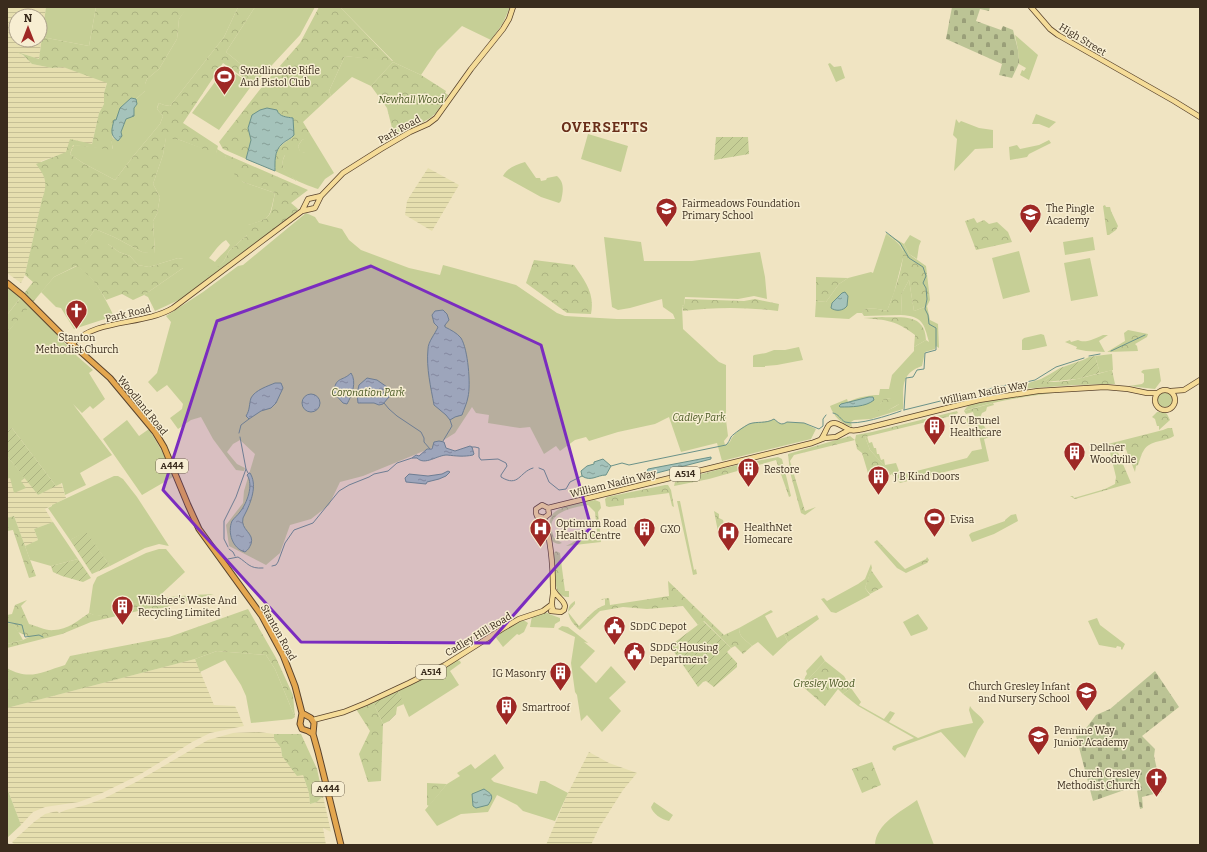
<svg xmlns="http://www.w3.org/2000/svg" width="1207" height="852" font-family="Bitter,serif">
<style>
.farmland{fill:url(#farmland-rules);fill-rule:evenodd}
.green{fill:#c6cf96;fill-rule:evenodd}
.forest{fill:url(#forest-crowns)}
.cemetery{fill:url(#cemetery-stones)}
.garden{fill:url(#garden-furrows)}
.water{fill:url(#water-ripples);stroke:#6b9289}
.lines{fill:none;stroke-linecap:round;stroke-linejoin:round}
.stream{stroke:#6b9289;stroke-width:1}
.major-casing{stroke:#59432d;stroke-width:6}
.highway-casing{stroke:#59432d;stroke-width:7}
.major{stroke:#f5dc98;stroke-width:4.5}
.highway{stroke:#e4a74f;stroke-width:5}
.marked{fill:#7b2cbf;fill-opacity:0.2;stroke:#7b2cbf;stroke-width:3;stroke-linejoin:round}
.labels{text-anchor:middle;stroke-width:3;stroke-linejoin:round;paint-order:stroke}
.shield{fill:#f7eed2;stroke:#736653;stroke-width:1}
.shield-label{font-size:9px;font-weight:bold;fill:#3a2c1d}
.street-label{font-size:10px;fill:#3a2c1d;stroke:#f7eed2}
.poi-label{font-size:10px;fill:#3a2c1d;stroke:#f7eed2;text-anchor:start}
.park-label{font-size:10px;font-style:italic;fill:#495823;stroke:#f7eed2}
.district-label{font-size:14px;font-weight:bold;letter-spacing:1px;fill:#692e1a;stroke:#f7eed2}
</style>
<defs>
<pattern id="farmland-rules" width="6" height="5" patternUnits="userSpaceOnUse"><rect width="6" height="5" fill="#e6dfaf"/><path d="M0 2.5h6" fill="none" stroke="#c6c096"/></pattern>
<pattern id="forest-crowns" width="20" height="18" patternUnits="userSpaceOnUse"><rect width="20" height="18" fill="#c6cf96"/><path d="M2 6a3 3 0 1 1 6 0M12 15a3 3 0 1 1 6 0" fill="none" stroke="#abb281"/></pattern>
<pattern id="cemetery-stones" width="16" height="16" patternUnits="userSpaceOnUse"><rect width="16" height="16" fill="#bcc495"/><path d="M2 7V4a2 2 0 0 1 4 0v3zM10 15v-3a2 2 0 0 1 4 0v3z" fill="#9a9f79"/></pattern>
<pattern id="garden-furrows" width="10" height="10" patternUnits="userSpaceOnUse"><rect width="10" height="10" fill="#c6cf96"/><path d="M-1 1l2-2M0 10L10 0M9 11l2-2" fill="none" stroke="#abb281"/></pattern>
<pattern id="water-ripples" width="26" height="14" patternUnits="userSpaceOnUse"><rect width="26" height="14" fill="#a5c3bb"/><path d="M2 4q2-2 4 0t4 0M15 11q2-2 4 0t4 0" fill="none" stroke="#879f97"/></pattern>
</defs>
<rect width="100%" height="100%" fill="#f0e4c2"/>
<path class="farmland" d="M7,7H46L39,59L20,53L32,64L52,68L63,67L107,82L104,93V104L99,113L92,144L41,161V169L46,182V189L42,199L25,275L21,283L7,273ZM16,16H40V40H16Z
M428,168L459,185L432,231L405,215L407,201L410,196Z
M10,478L21,481L25,478L38,495L61,483L66,498L45,509L53,522L34,529L38,540L25,546L14,516L7,518V479Z
M195,659L214,705L235,706L244,726L210,733L192,742L162,761L139,775L100,794L79,802L45,807L33,812L21,825L7,788V708Z
M259,732L274,734V739L281,748L282,756L303,775L309,793L310,804L317,802L323,796L331,832L323,828L326,845H15L12,842L34,822L45,814L57,811L59,813L66,810L86,805L105,798L138,781L208,740L233,733Z
M589,752L609,763L637,773L623,790L599,828L591,845H546L568,793Z"/>
<path class="green" d="M46,7H96L89,46L42,37Z
M187,7H238L224,37L170,106L164,105L159,103L158,105L157,109L163,116L160,124L135,154L115,180L83,163L70,154L74,145L113,149L111,140V134L113,138L118,141L122,136L121,132L126,119L137,104L136,99L145,91V84L147,79L159,69L177,39L179,19Z
M255,7H315L300,35L259,79L226,52Z
M340,7H510L503,23L491,40L462,26L437,51L421,75L393,62L371,86L352,77L331,96L329,91L345,56L393,61Z
M1015,35L1038,55L1029,80L1020,75L1022,70L1024,71L1026,68L1019,64L1018,50Z
M830,63L834,67L841,66L845,78L836,82L828,64Z
M226,67L252,85L219,130L192,113Z
M1036,114L1056,122L1049,128L1039,124H1032Z
M956,119L959,123L961,121L979,128L993,130V148L975,149L954,171L957,139L953,135Z
M588,134L628,146L621,172L581,159Z
M166,137L180,140L216,153L217,149L225,154V156L243,182L275,193C269,217 273,218 248,225L247,235L229,251L224,261L201,285L181,299L155,311L148,297L144,295L183,268V259L178,258L149,267L138,265L130,256L119,252L108,244L84,245L95,229L114,237L142,252L155,253L153,221L157,214L160,197L153,184L163,155ZM226,240L230,245C226,252 220,255 215,262L209,258C214,252 220,243 226,240Z
M308,137H312L334,173L325,179L318,189C304,184 274,175 285,155H305V153L300,152L298,146L302,140Z
M1049,140L1051,143L1029,154L1027,157L1010,160L1009,147L1017,145L1020,149L1039,145Z
M525,162L536,178H540L541,181L546,180L547,178L557,176C565,183 563,191 561,201L559,203L541,197L503,176C508,167 516,165 525,162Z
M306,213L315,217L319,223L342,229L349,240L361,250L409,268L440,275L443,265L516,285L557,313L565,316L617,319H675L673,314L663,307L662,299L630,308L618,310L612,307L604,237L641,242L644,261H692L760,252L765,277L767,299L754,296L738,299L685,297L684,305L682,306L683,329L719,362L726,365V420L728,436L724,441L725,445L730,442C732,434 744,425 752,423C759,421 767,423 774,419C779,423 781,426 787,422L804,423L816,429L811,439L722,461L717,443L681,452L669,417L655,424L618,432L589,441L586,437L575,440L560,451L556,446L544,454L530,427L520,428L488,423L489,415L476,413L472,407L455,433L431,448L363,476L340,482L329,505L311,519L290,525L280,553L266,565L229,546L226,525L243,503L244,491L255,454L240,440L233,444L227,452L237,464L245,468L244,471L236,470L213,439L201,417L191,420L178,429L170,418L182,409L183,404L167,385L157,392L148,382L157,373L171,322L166,316L203,292L238,266L243,265Z
M886,234C894,240 901,243 904,254L894,293L887,311C879,309 871,307 863,310L862,313H857L849,319L815,317L816,301L826,302L839,284L848,278L871,272L873,273Z
M910,235L921,241L919,246L917,259L909,254L904,244Z
M1093,237L1095,250L1065,255L1063,242Z
M1019,251L1030,292L1003,299L992,258Z
M1090,258L1098,296L1071,301L1064,263Z
M77,266C96,277 104,297 114,316L74,329L61,308L56,307L41,292L54,277Z
M909,280L914,311L927,306L930,320L938,324L939,348L936,346L935,349L925,352L922,366C899,374 904,389 903,409L871,419L854,420L851,422L852,427C841,423 834,417 830,406L847,399L848,402C858,397 869,395 879,395L880,389H889L892,375L914,351V347L926,340L929,342C924,323 922,316 901,315L902,293ZM891,398L899,404C894,408 885,412 878,412C879,403 882,399 891,398Z
M7,285L21,297L7,315Z
M29,305L77,356L93,370L89,373L105,399L93,409L90,406L82,413L73,404L112,455L80,473L86,485L65,495L62,483L56,486L12,428L7,432V333Z
M1041,334L1044,335L1047,346L1029,350H1022V340L1024,338Z
M1103,335H1108L1099,341L1105,352L1086,351L1076,349L1077,347L1065,342L1070,340L1071,342L1078,340C1085,344 1096,338 1103,335Z
M799,347L803,360L777,365L765,366V367H753V356L754,355L766,353L774,350H785Z
M1112,354L1113,370L1100,373L1095,356Z
M1159,368L1161,381L1155,389L1129,386L1142,384L1144,382V374L1141,372L1143,370Z
M1157 399a8 8 0 1 1 16 0a8 8 0 1 1-16 0Z
M1060,392C1028,396 995,401 964,411C965,409 966,408 968,406C975,401 1050,391 1060,392Z
M980,418L990,437L984,439L989,461L900,483L870,450L865,437L867,436L869,443L872,442L874,448H876L877,454H879L881,460L884,459L885,465L896,463L899,471L905,474L967,458L972,451L982,449L977,425Z
M127,420L139,436L149,429L163,453L173,477L142,495L103,439Z
M7,456L25,478L21,481L26,488L14,493L10,478L7,479Z
M114,476H118L123,479L137,497L169,546L159,544L145,548L110,566L86,532L70,540L48,508L52,506V505Z
M677,501H680L694,570L696,569L697,574L693,575Z
M1016,514L1018,521L994,534L972,542L969,535L971,533L1005,521V520L1011,515Z
M53,522L78,559L51,566L30,560L25,546L38,540L34,529Z
M585,531L586,533L600,532L601,542L566,546C574,542 581,538 585,531Z
M159,549H166L185,572L156,599L124,606L110,614L96,616L89,613L93,585L97,577L146,553Z
M871,564L872,568L865,588L870,595L836,613L831,612L821,599L824,598L827,601L858,584L865,579Z
M771,610L773,612L765,616L777,638L784,634L788,642L773,656L758,642L752,646C746,640 739,638 739,628Z
M544,613H548L549,614L560,618V621L555,624L554,628L530,627L532,616Z
M918,614L928,628L927,630L911,636L903,622Z
M1097,618L1100,625L1125,644L1122,650L1121,649V647L1117,646L1116,648L1099,645L1088,621Z
M521,620L525,621L528,623L524,632L519,635L517,634L503,647L494,635Z
M7,623L14,624L23,640L7,644Z
M562,626L568,627L587,642L588,643L584,642L595,651L580,667L596,683L611,666L626,682L609,698L621,711L602,732L587,715L581,721L577,695L575,692L571,663L575,637L558,629Z
M217,651L266,655L275,669L295,717L292,719L251,723L246,696L241,685L225,660L200,672L195,659Z
M821,655L825,661L802,686L800,684L805,678V677L807,674L806,671Z
M457,660L460,661L461,663L450,671L459,685L409,717L398,691L430,675Z
M851,688L861,702L859,705L884,719L890,711L895,713L889,722L918,738L942,729L973,723L969,710L970,706C974,713 981,715 984,722L978,730L965,758L941,732L897,748L895,751L892,749L893,746L914,738L858,706L843,694Z
M495,754L504,768L491,779L494,782L537,794L540,781H545L568,793L555,821L523,811L517,805L497,795L488,812L461,814L437,826L425,810L447,784L460,776L457,773L471,764L475,769Z
M7,788L21,825L7,838Z
M917,800L934,845H875C876,823 901,812 917,800Z
M654,802L673,815L669,821C662,820 652,813 651,807Z"/>
<path class="forest" d="M96,7H188L179,19L177,39L159,69L147,79L145,84V91L136,99L131,98L120,108C118,126 108,127 113,150L73,145L70,154L83,163L115,180L135,154L160,124L163,116L157,109L159,103L164,105L170,106L224,37L238,7H255L226,52L259,79L255,86L223,63L183,123L218,146L216,154L180,140L166,138L163,155L153,184L160,197L157,214L153,221L155,254L142,252L114,237L95,229L85,244H108L119,252L130,256L138,265L149,267L178,258L183,259V268L144,295L133,300L122,294L106,300C98,286 90,274 76,266L54,277L7,333V315L33,282L25,275L26,270L42,199C48,184 46,177 36,164L66,152L70,139L92,144L99,113L104,104V93L107,83L63,67L52,68L32,64L23,55L17,52L39,59L42,37L89,46Z
M319,7H340L393,62L421,75L446,91L445,93L448,95L436,113L430,118L393,140L392,128L387,108L371,86L393,62L345,56L329,91L331,96L303,122L312,137L302,140L298,146L300,151L305,153V155H285C278,167 288,174 297,181L275,171C275,153 275,148 292,138L293,118L283,116L278,113L252,115L248,128L251,140L246,159L223,149L219,142L265,83L300,43Z
M225,154L308,190L291,203L298,209L295,214L201,285V282L224,261L229,251L247,235V225C273,218 270,217 275,193L243,182L234,174L225,156Z
M1105,205L1106,207H1110L1111,211L1118,226L1116,230L1109,235H1107L1103,206Z
M974,218L977,223L984,220L989,224L997,222L1008,232L1012,242L976,250L965,221Z
M886,233L904,244L909,254L926,266L930,300L927,306L914,311L909,280L902,293L901,315L864,316L862,313L863,310C871,307 879,309 887,311C892,299 907,258 902,248C899,241 891,238 886,234Z
M534,260L574,265C585,281 595,293 591,314L567,313L526,283Z
M816,277L848,278L839,284L826,302L816,301Z
M685,299L744,301L755,299L779,304L778,311C746,307 715,307 683,311L682,306L684,305Z
M882,317C902,318 925,313 926,340L914,347L915,335C895,320 887,320 863,318Z
M1128,330L1148,334L1147,337L1135,344L1137,346L1138,351L1107,352L1125,341L1124,333Z
M1112,370L1115,384L1075,385L1021,389L1020,387L1022,385L1041,379L1050,374V377L1044,381C1061,385 1093,375 1112,370Z
M900,393L901,395V403L885,412H878V406L884,399L891,398Z
M993,403L994,405L987,407L986,411L982,413L977,425L968,426L966,416H967L969,424L976,422L973,412L966,414L964,411Z
M957,411L958,413L951,416L865,437L870,450L892,474L878,482L872,471L868,473L862,453L857,449L855,440L794,455L790,461L805,511L816,507L805,515L801,513L790,472L788,454L850,436L855,440L856,435L872,432Z
M1157,412H1164L1167,414L1170,420L1159,430V426H1157L1155,419L1152,417Z
M1168,428H1172L1174,436C1165,442 1150,440 1144,450C1141,454 1140,460 1138,465L1136,466L1135,472L1125,447L1117,450L1131,483L1075,499L1070,496H1073L1074,498L1105,489L1115,484L1116,477L1108,444L1163,430Z
M778,457L782,459L791,496L789,497L776,460L709,479L674,486L675,482C709,471 743,463 778,457Z
M665,485H668L671,490L674,507L672,506L669,493L624,499V505L609,507L606,506L605,499L607,497Z
M595,500L600,502L601,508L598,512L600,532H597L595,512L588,505C576,507 553,510 551,526C551,529 553,534 554,538L562,543L559,544C552,543 551,540 550,534C549,528 549,520 552,515C557,506 585,502 595,500Z
M714,511L719,514V518L723,520L727,534L719,537Z
M14,516L36,576L29,578L13,530L7,531V518Z
M877,540L905,569L926,559L927,557L929,560L927,563L906,573L897,568L874,542Z
M556,551L560,553L565,591H569V597C565,597 561,596 558,592C554,584 554,564 553,554Z
M871,570L883,587L870,594L865,588Z
M668,581L724,635L739,628C739,638 746,640 752,646L743,654L735,646L731,648L704,621L698,625L683,606L647,609L623,607L600,611L580,630C570,623 562,608 575,601V604L568,612L579,626C587,618 595,608 605,605V599L601,600L602,599L609,598L610,605L669,596Z
M214,594L155,610L151,608L91,622L62,634L7,648V644L23,640L29,637L18,632L14,624L7,623V615L12,614L15,605L27,600L21,606L29,624C37,626 46,631 54,630C67,630 79,620 89,613C103,619 112,611 124,606C130,604 137,603 142,602C166,596 190,595 214,594Z
M248,609L276,658L293,695L295,717L275,669L266,655L217,651L195,659L7,708V668C29,681 42,672 65,665L70,656L169,637Z
M817,615L819,619L788,642L784,634Z
M825,661L844,676L851,688L843,694L838,689L825,706L802,686Z
M373,702L383,724L381,781L368,782L359,754L370,731L356,709Z
M274,734H301L317,769L323,796L317,802L310,804L309,793L303,775L297,776L282,756L281,748L274,739Z
M872,762L881,785L862,793L852,769Z
M427,783L447,784L429,806L427,805Z"/>
<path class="cemetery" d="M952,7H990L989,11L980,9L976,21L1001,30L1003,26L1013,30L1018,50L1019,63L1012,78L999,75L1002,64L946,39Z
M1155,671L1179,707L1142,736L1155,749L1154,756L1162,792L1142,797L1143,808L1140,809L1137,790L1130,788L1093,801L1076,736L1087,727L1096,715L1110,709Z"/>
<path class="garden" d="M716,137H748L749,154L714,160Z
M1095,356L1100,373L1077,379L1044,382V381L1050,377V374L1060,368L1083,360L1089,357Z
M12,428L56,486L38,495L7,456V432Z
M86,531L110,566L92,574L70,540Z
M78,559L91,578L83,582L62,576L53,572L51,566Z
M703,621L731,648L727,652L737,663V667L714,687L706,681L703,682L698,687L670,646Z
M398,691L404,704L397,707L396,714L389,721L383,724L373,702Z"/>
<path class="water" d="M131,98L136,99L137,104L134,108V116L126,119L121,132L122,136L118,141C109,135 112,129 114,120H116L120,108Z
M267,108L277,110C279,117 287,117 293,118L294,135C291,139 286,140 282,144C274,151 275,162 275,171L246,159L251,140L248,128L252,115L260,110Z
M845,292L848,296L847,306L845,308C841,311 835,311 831,308L832,303L842,293Z
M443,310L447,314L449,320L445,325V327C451,330 457,333 461,338C468,349 471,385 468,397C467,403 464,409 462,415L455,417L450,420L446,415L434,405C431,388 426,368 428,349C428,342 435,334 438,327L434,323L432,315L435,311Z
M351,373C357,382 352,395 347,404L343,403L334,393C335,376 342,382 351,373Z
M367,378L377,380L387,387L379,392L381,394L388,389L390,390L389,397L383,404L379,405L374,403H358L357,394L359,385Z
M275,383H281L283,388L276,403L271,408L261,411L249,419L246,416C250,410 249,404 251,398C255,390 268,386 275,383Z
M302 403a9 9 0 1 1 18 0a9 9 0 1 1-18 0Z
M869,397H873L874,400C866,407 851,407 840,407L839,406L841,404Z
M439,441L444,442L446,448L455,451L470,446L472,447L474,454L473,455C464,457 456,456 447,455C437,455 425,466 417,458H412L416,455L419,456L427,449H432L434,442Z
M711,457V459L649,475L645,474L648,469Z
M603,459L611,466L606,475C597,475 591,482 582,476L581,471L587,466L594,464V462Z
M448,471L450,472L446,476L439,479L427,482L426,484L406,482L405,478L409,474L428,476L442,474Z
M249,473H250C257,484 252,499 247,510C246,513 244,515 243,518C240,530 255,533 251,544C249,548 249,549 245,552C233,549 227,533 232,521C234,518 238,515 240,512C247,503 254,485 247,475Z
M484,789C491,794 495,795 488,805L476,808L473,806L472,794Z"/>
<g class="lines">
<path class="stream" d="M886,232L900,243L909,258L923,267L926,276L923,283L926,288L927,299L925,309L928,315L929,324L936,328V350L925,353L924,369L917,370L913,377L906,378L904,410
M1111,351L1145,335
M1089,356L1100,354
M1022,383L1035,380L1056,367L1084,358
M984,390L1016,383
M384,403L389,409L397,416L421,432L424,438V442L430,449
M904,410L969,394
M833,413C839,414 840,419 845,422C857,426 890,415 901,411
M239,433L241,425L249,419
M443,441L452,426L450,420
M472,447H475L479,448V457L481,460L498,459L506,463L507,466L501,475V477C519,488 519,472 533,468
M611,466L622,463L629,465L726,445C729,442 729,441 731,437C733,434 745,426 749,424C757,421 766,424 774,419C779,423 781,426 787,422L804,423L819,429L823,426V419L826,415
M539,468L544,470L549,482L559,490L566,489L570,482L582,476
M246,469L248,473
M228,547L224,539V521L236,497L246,469L240,437
M229,549L233,552L235,556
M228,559L238,557C248,563 249,569 263,568
M272,566L276,565L278,562L285,543L294,530L313,523L339,491L349,485L369,477L374,474L388,471L397,463L412,458
M7,622L22,625L25,637L39,635L43,637
M9,844L10,845"/>
<defs>
<path id="major" d="M1031,7L1050,29L1058,35L1174,101L1200,117
M302,211L308,199L321,196
M72,344C97,318 143,326 173,308L302,211L315,208L321,196L343,173L381,149L410,132L428,124L436,118L471,69L503,29L509,19L513,7
M1155 400a10 10 0 1 1 20 0a10 10 0 1 1-20 0Z
M1171,391L1184,390L1200,380
M821,439C824,436 827,427 829,425C835,419 844,428 850,430C854,431 859,430 863,429L979,400L1038,391L1105,387L1128,389L1147,393H1157
M548,508L812,443L825,438L836,437L849,430
M544,518C551,541 553,567 553,590C554,597 549,605 554,611
M544,518L537,516L536,513V509L542,505L548,508
M544,518L549,514L548,508
M551,611L561,612L564,610L565,606C564,600 557,597 554,591
M313,720L344,712L366,703L409,683L445,665L502,629L519,619L543,611L551,605"/>
<path id="highway" d="M7,283L23,296L62,335L110,378L155,432L164,447L188,505L199,529L262,616L283,655L295,686L302,713L300,724L302,729L308,731L313,734
M302,713L311,718L314,723L313,734L318,752L341,845"/>
</defs>
<use href="#major" class="major-casing"/>
<use href="#highway" class="highway-casing"/>
<use href="#major" class="major"/>
<use href="#highway" class="highway"/>
</g>
<path class="marked" d="M371,266L541,345L591,527L489,643L301,642L163,490L217,321Z"/>
<defs>
<symbol id="stadium-pin" viewBox="-11 -11 22 30"><path d="M0 17L-7.5 6A9.5 9.5 0 1 1 7.5 6Z" fill="#9e2825" stroke="#f7eed2"/><path d="M0-5a6.5 5 0 1 0 0 10a6.5 5 0 1 0 0-10ZM-3.5-1.8h7v3.6h-7Z" fill="#fff"/></symbol>
<symbol id="school-pin" viewBox="-11 -11 22 30"><path d="M0 17L-7.5 6A9.5 9.5 0 1 1 7.5 6Z" fill="#9e2825" stroke="#f7eed2"/><path d="M0-5L7-2L0 1L-7-2ZM-4 1L0 2.5L4 1V4Q0 6-4 4Z" fill="#fff"/></symbol>
<symbol id="church-pin" viewBox="-11 -11 22 30"><path d="M0 17L-7.5 6A9.5 9.5 0 1 1 7.5 6Z" fill="#9e2825" stroke="#f7eed2"/><path d="M-1.2-6h2.4v3.5h3.3v2.4h-3.3V6h-2.4V-.1h-3.3v-2.4h3.3Z" fill="#fff"/></symbol>
<symbol id="building-pin" viewBox="-11 -11 22 30"><path d="M0 17L-7.5 6A9.5 9.5 0 1 1 7.5 6Z" fill="#9e2825" stroke="#f7eed2"/><path d="M-4-6H4V6H1V3H-1V6H-4ZM-2.5-4.3h1.7v1.8h-1.7ZM.8-4.3h1.7v1.8H.8ZM-2.5-1h1.7V.8h-1.7ZM.8-1h1.7V.8H.8Z" fill="#fff"/></symbol>
<symbol id="hospital-pin" viewBox="-11 -11 22 30"><path d="M0 17L-7.5 6A9.5 9.5 0 1 1 7.5 6Z" fill="#9e2825" stroke="#f7eed2"/><path d="M-5-5h3v3.5h4V-5h3V5h-3V1.5h-4V5h-3Z" fill="#fff"/></symbol>
<symbol id="civic-pin" viewBox="-11 -11 22 30"><path d="M0 17L-7.5 6A9.5 9.5 0 1 1 7.5 6Z" fill="#9e2825" stroke="#f7eed2"/><path d="M-.6-6.5H3V-4.5H.6V-3L4-1V1h2V6H-6V1h2V-1L-.6-3ZM-1.2 2.5V6h2.4V2.5Z" fill="#fff"/></symbol>
</defs>
<g fill-rule="evenodd">
<use href="#stadium-pin" x="212" y="64" width="25" height="34"/>
<use href="#school-pin" x="654" y="196" width="25" height="34"/>
<use href="#school-pin" x="1018" y="202" width="25" height="34"/>
<use href="#church-pin" x="64" y="298" width="25" height="34"/>
<use href="#building-pin" x="922" y="414" width="25" height="34"/>
<use href="#building-pin" x="1062" y="440" width="25" height="34"/>
<use href="#building-pin" x="736" y="456" width="25" height="34"/>
<use href="#building-pin" x="866" y="464" width="25" height="34"/>
<use href="#stadium-pin" x="922" y="506" width="25" height="34"/>
<use href="#hospital-pin" x="528" y="516" width="25" height="34"/>
<use href="#building-pin" x="632" y="516" width="25" height="34"/>
<use href="#hospital-pin" x="716" y="520" width="25" height="34"/>
<use href="#building-pin" x="110" y="594" width="25" height="34"/>
<use href="#civic-pin" x="602" y="614" width="25" height="34"/>
<use href="#civic-pin" x="622" y="640" width="25" height="34"/>
<use href="#building-pin" x="548" y="660" width="25" height="34"/>
<use href="#school-pin" x="1074" y="680" width="25" height="34"/>
<use href="#building-pin" x="494" y="694" width="25" height="34"/>
<use href="#school-pin" x="1026" y="724" width="25" height="34"/>
<use href="#church-pin" x="1144" y="766" width="25" height="34"/>
</g>
<g class="labels">
<g class="shield">
<rect x="156" y="459" width="32" height="14" rx="3"/>
<rect x="670" y="467" width="30" height="14" rx="3"/>
<rect x="416" y="665" width="30" height="14" rx="3"/>
<rect x="312" y="782" width="32" height="14" rx="3"/>
</g>
<g class="shield-label">
<text x="172" y="469">A444</text>
<text x="685" y="477">A514</text>
<text x="431" y="675">A514</text>
<text x="328" y="792">A444</text>
</g>
<g class="street-label">
<text transform="translate(1083 39) rotate(31)" y="4">High Street</text>
<text transform="translate(399 129) rotate(-29)" y="4">Park Road</text>
<text transform="translate(128 313) rotate(-13)" y="4">Park Road</text>
<text transform="translate(984 392) rotate(-11)" y="4">William Nadin Way</text>
<text transform="translate(143 405) rotate(51)" y="4">Woodland Road</text>
<text transform="translate(613 483) rotate(-14)" y="4">William Nadin Way</text>
<text transform="translate(279 632) rotate(61)" y="4">Stanton Road</text>
<text transform="translate(478 634) rotate(-31)" y="4">Cadley Hill Road</text>
</g>
<g class="poi-label">
<text x="240" y="74">Swadlincote Rifle<tspan x="240" dy="12">And Pistol Club</tspan></text>
<text x="682" y="207">Fairmeadows Foundation<tspan x="682" dy="12">Primary School</tspan></text>
<text x="1046" y="212">The Pingle<tspan x="1046" dy="12">Academy</tspan></text>
<text x="77" y="341" text-anchor="middle">Stanton<tspan x="77" dy="12">Methodist Church</tspan></text>
<text x="950" y="424">IVC Brunel<tspan x="950" dy="12">Healthcare</tspan></text>
<text x="1090" y="451">Dellner<tspan x="1090" dy="12">Woodville</tspan></text>
<text x="764" y="473">Restore</text>
<text x="894" y="480">J B Kind Doors</text>
<text x="950" y="523">Evisa</text>
<text x="556" y="527">Optimum Road<tspan x="556" dy="12">Health Centre</tspan></text>
<text x="744" y="531">HealthNet<tspan x="744" dy="12">Homecare</tspan></text>
<text x="660" y="533">GXO</text>
<text x="138" y="604">Willshee's Waste And<tspan x="138" dy="12">Recycling Limited</tspan></text>
<text x="630" y="630">SDDC Depot</text>
<text x="650" y="651">SDDC Housing<tspan x="650" dy="12">Department</tspan></text>
<text x="546" y="677" text-anchor="end">IG Masonry</text>
<text x="1070" y="690" text-anchor="end">Church Gresley Infant<tspan x="1070" dy="12">and Nursery School</tspan></text>
<text x="522" y="711">Smartroof</text>
<text x="1054" y="734">Pennine Way<tspan x="1054" dy="12">Junior Academy</tspan></text>
<text x="1140" y="777" text-anchor="end">Church Gresley<tspan x="1140" dy="12">Methodist Church</tspan></text>
</g>
<g class="park-label">
<text x="411" y="103">Newhall Wood</text>
<text x="368" y="396">Coronation Park</text>
<text x="699" y="421">Cadley Park</text>
<text x="824" y="687">Gresley Wood</text>
</g>
<g class="district-label">
<text x="605" y="132">OVERSETTS</text>
</g>
</g>
<rect width="1207" height="852" fill="none" stroke="#3a2c1d" stroke-width="16"/>
<g transform="translate(28 28)"><circle r="19" fill="#f7eed2" stroke="#aba08a"/>
<path d="M0-3L7 15L0 10L-7 15Z" fill="#9e2825"/>
<text y="-6" font-size="11" font-weight="bold" text-anchor="middle" fill="#3a2c1d">N</text>
</g>
</svg>
